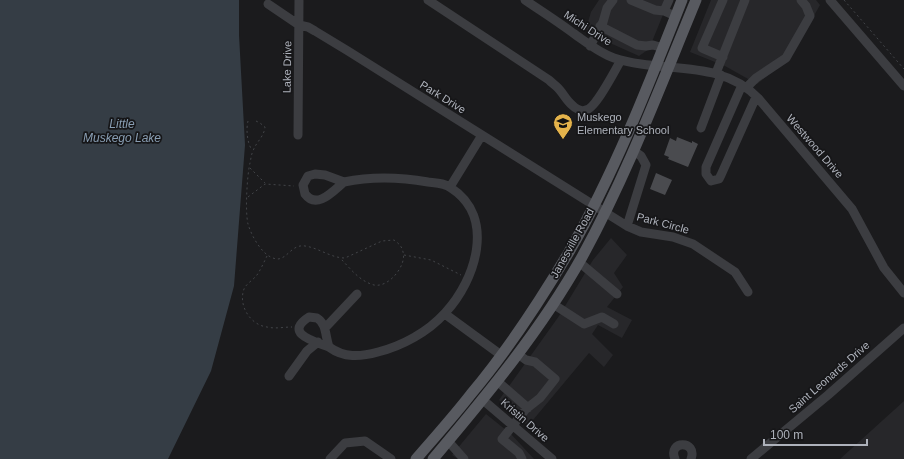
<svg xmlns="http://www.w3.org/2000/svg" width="904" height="459" font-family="Arial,sans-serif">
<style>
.built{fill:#27272a}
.water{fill:#353d45}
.building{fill:#4a4b4f}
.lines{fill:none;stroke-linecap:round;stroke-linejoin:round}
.path{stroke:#424448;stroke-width:1;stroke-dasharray:2 3;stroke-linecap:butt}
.minor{stroke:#3c3d41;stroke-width:9}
.major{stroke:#585a60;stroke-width:11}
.labels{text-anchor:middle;stroke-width:3.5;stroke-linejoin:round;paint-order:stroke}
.street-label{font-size:11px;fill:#aeb2bb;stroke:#161618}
.poi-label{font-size:11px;fill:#aeb2bb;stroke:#161618;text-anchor:start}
.water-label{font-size:12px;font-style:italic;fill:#899eb3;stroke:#161618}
</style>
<rect width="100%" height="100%" fill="#1b1b1d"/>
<path class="built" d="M599,0H669L649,49L639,56L590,34L586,29L591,12Z
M711,0H816L820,5L791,57L757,84L725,66L690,52Z
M611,238L627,255L614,273L623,287L607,307L632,320L622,338L598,325L592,334L613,355L604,367L589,353L528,426L499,400L559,316L593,260Z
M904,401V459H840Z
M486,414L511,434L534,459H458L452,455Z"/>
<path class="water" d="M0,0H239V35L245,145L234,286L211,371L168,459H0Z"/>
<path class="building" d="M677,137L692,143V141L698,144L688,167L668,159L669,157L664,155L670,138L676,141Z
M656,173L672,180L665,195L650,189Z"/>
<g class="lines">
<path class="path" d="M844,0L904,69
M248,121C246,129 247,143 252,150
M256,121L260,123L265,127C264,137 256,142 253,151C251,155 251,159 250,163C247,175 245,212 248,224C251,234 257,245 264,252C268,256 273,259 278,259C288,258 292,244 305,246C319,248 331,258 345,258L382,241L394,240C398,243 402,246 403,252C407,265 389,288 374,285C359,281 350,268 340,258
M250,168L265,183
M248,197L265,184L294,186
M404,255L431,260L461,275
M267,256C264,262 261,269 257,275C253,280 246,284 244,289C238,305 250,325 267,327C275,329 284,327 292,327"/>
<path class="minor" d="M428,0L549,80C552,83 555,85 558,88C563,93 566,100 572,105C575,108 581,112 586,110C596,108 615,70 621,60
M525,0C541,11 557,21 573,33C586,42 599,53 614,58C662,74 720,58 758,98L852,209L884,268L904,293
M631,0L655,10L664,11L675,16
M723,0L702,48L723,57
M830,0L904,86
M268,4L299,25L308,27L315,31L348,51L627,226L641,232L673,237L693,244L735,272L748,292
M664,11L669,0
M600,26L637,45L646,46L653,45L663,48
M590,46L603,22L607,8L613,0
M716,73L745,0
M742,85L706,167V174L711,181L719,179L721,175L756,97
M746,88L756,78L786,58L810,16L806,6L801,0
M701,128L721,75
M298,135L299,0
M315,174L325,175L344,182C333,191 317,210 305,194L303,185L308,176Z
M450,187L482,135
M627,226L646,165L641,156L634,151
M579,262L617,294
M553,304L584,324L602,317L614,324
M445,314L501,355
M309,317L317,318C327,324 325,336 329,347C317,342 282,334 309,317Z
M325,328L357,294
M329,347C344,358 360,357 378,352C402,346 428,332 445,313C476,280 496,217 451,188C445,183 436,183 428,182C400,177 372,176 344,182
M518,354L526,360L535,362L555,379L540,398L526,409L502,439L519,453L522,459
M289,376L307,351L318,342
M497,381L528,408
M483,400L552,459
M448,441L464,459
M330,459L345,443L365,441L391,459
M675,459C667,440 698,440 691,459
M751,459L828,395L904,328"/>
<path class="major" d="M416,459C435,437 454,416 471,394C508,350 540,301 569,252C614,174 649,84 682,0
M433,459C487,395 541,330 582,257C627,175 660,87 696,0"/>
</g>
<defs>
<symbol id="school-pin" viewBox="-11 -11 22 30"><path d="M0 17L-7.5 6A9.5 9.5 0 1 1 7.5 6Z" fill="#e4b34b" stroke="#161618"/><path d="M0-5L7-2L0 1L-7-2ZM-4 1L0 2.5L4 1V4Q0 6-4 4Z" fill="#111"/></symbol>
</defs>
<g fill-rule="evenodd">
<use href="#school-pin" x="552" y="112" width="22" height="30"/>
</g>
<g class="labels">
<g class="street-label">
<text transform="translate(588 28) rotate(33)" y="4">Michi Drive</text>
<text transform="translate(287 67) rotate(-89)" y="4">Lake Drive</text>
<text transform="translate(443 97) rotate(32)" y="4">Park Drive</text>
<text transform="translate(815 146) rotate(49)" y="4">Westwood Drive</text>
<text transform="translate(663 223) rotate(15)" y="4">Park Circle</text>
<text transform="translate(572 243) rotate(-61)" y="4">Janesville Road</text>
<text transform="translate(829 377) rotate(-41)" y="4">Saint Leonards Drive</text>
<text transform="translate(525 420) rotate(41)" y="4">Kristin Drive</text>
</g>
<g class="poi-label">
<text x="577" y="121">Muskego<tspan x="577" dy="13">Elementary School</tspan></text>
</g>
<g class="water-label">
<text x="122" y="128">Little<tspan x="122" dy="14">Muskego Lake</tspan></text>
</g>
</g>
<path d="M764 439v6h103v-6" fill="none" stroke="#aeb2bb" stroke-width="2"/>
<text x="770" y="439" font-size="12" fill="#aeb2bb" stroke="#161618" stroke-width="3" paint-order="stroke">100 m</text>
</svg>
